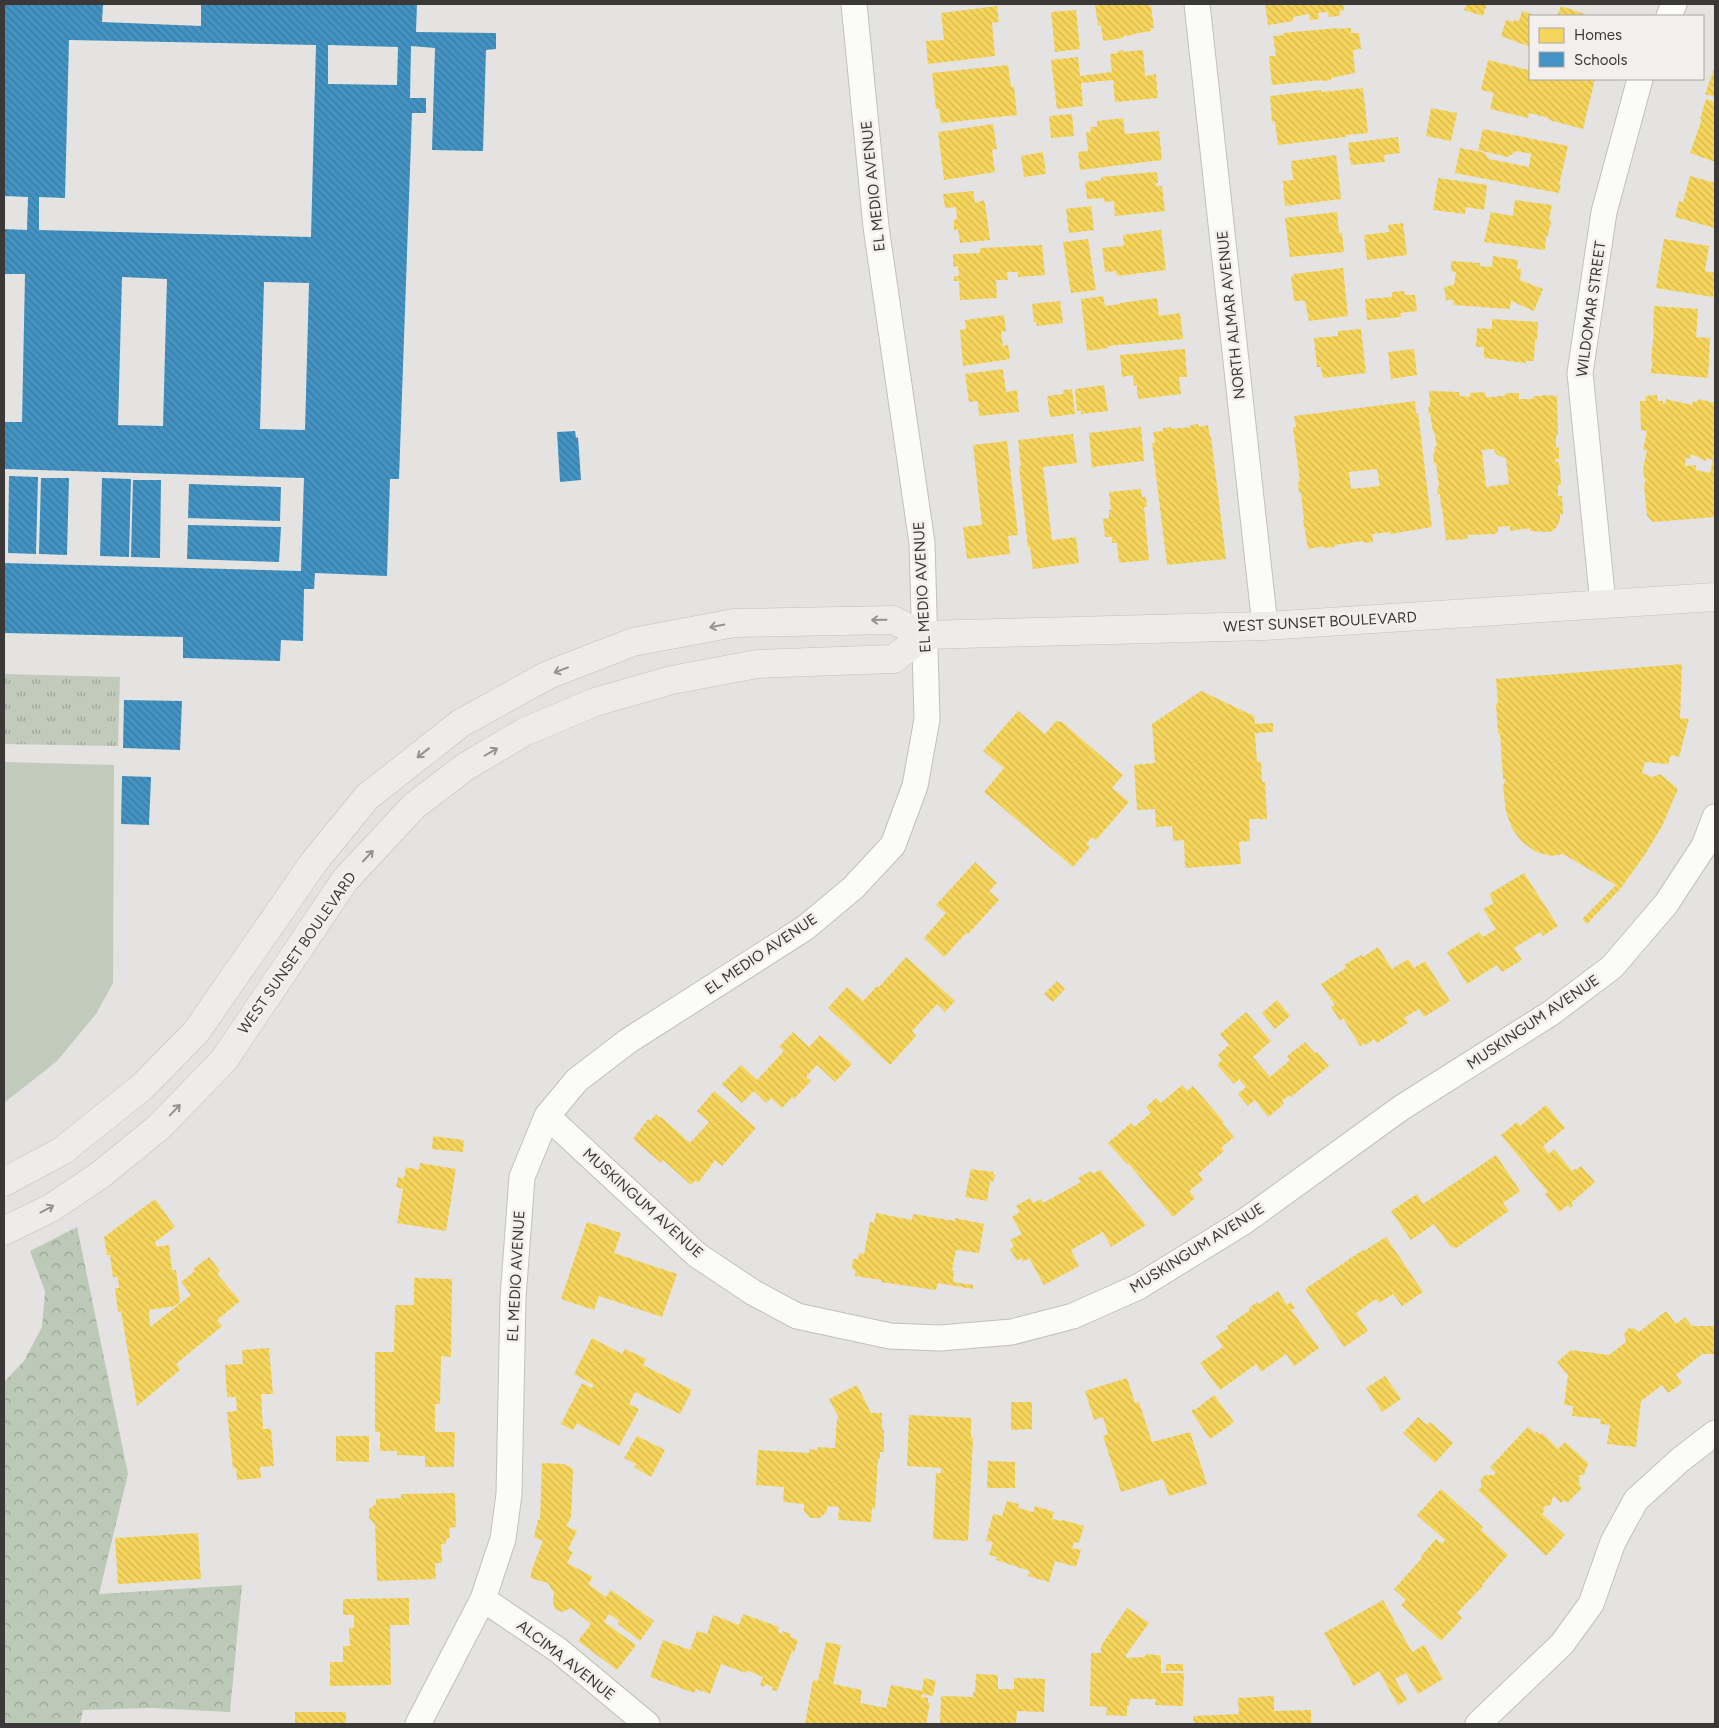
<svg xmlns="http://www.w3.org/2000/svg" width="1719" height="1728" font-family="Figtree,sans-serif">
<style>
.grass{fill:#c0cbbb}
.forest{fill:url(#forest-crowns)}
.park{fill:url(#park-tufts)}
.homes{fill:url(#homes-back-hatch);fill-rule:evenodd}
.schools{fill:url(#schools-back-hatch);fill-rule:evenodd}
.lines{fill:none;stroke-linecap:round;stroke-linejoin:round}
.street-casing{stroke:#c2c0bf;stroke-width:27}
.secondary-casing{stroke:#c2c0bf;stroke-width:29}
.street{stroke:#fbfbfa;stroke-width:25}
.secondary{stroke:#edece8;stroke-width:28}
.oneway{stroke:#949290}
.labels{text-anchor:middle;stroke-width:5;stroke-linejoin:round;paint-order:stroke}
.street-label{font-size:15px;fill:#3b3938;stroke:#f3efed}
</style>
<defs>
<pattern id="forest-crowns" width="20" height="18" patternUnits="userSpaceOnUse" patternTransform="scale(1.25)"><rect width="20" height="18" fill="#bbc9b6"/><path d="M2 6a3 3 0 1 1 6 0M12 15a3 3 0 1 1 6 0" fill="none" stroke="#99a495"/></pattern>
<pattern id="park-tufts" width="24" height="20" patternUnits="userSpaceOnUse" patternTransform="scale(1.25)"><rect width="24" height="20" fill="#c0cbbb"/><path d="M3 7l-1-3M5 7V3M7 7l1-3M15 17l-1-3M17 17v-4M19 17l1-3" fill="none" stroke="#9da699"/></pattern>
<pattern id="homes-back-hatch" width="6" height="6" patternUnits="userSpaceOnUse" patternTransform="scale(1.25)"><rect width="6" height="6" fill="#f6d55c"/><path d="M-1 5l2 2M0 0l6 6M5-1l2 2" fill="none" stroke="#d4b851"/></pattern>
<pattern id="schools-back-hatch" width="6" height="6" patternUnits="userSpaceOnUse" patternTransform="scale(1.25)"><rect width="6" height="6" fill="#4393c3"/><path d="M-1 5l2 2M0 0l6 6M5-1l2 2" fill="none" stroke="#39799f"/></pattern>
</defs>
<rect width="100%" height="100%" fill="#e5e3e1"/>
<path class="grass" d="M4,762L114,765L113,983L96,1014L57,1061L4,1103Z"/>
<path class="forest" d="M77,1227L128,1474L99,1594L242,1585L230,1712L152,1708L83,1710L80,1724H4V1382L24,1361L42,1327L45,1291L30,1251Z"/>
<path class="park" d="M4,674L120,677L118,746L4,744Z"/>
<path class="homes" d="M1095,4H1148V6H1151L1154,28H1151V31L1133,34V35L1123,36V38L1103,41L1101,25L1098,26Z
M1265,4H1343L1344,10L1339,11L1340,16L1329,17L1328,12L1318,13L1319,19L1310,20L1309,14L1293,17V21L1268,25Z
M1466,4H1487L1483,16L1464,10Z
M997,6L999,22L992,23L995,56L928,64L926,41L944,40L941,13Z
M1561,6L1570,9L1590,16H1557Z
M1076,10L1080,49L1055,52L1051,12Z
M1522,11L1538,16H1530V47L1501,36L1506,20L1514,22V20L1519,21Z
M1337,28V29L1351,28V33H1359L1361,49L1353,50L1355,73L1331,78V80L1322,81V80L1272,85L1269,56H1276L1273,36L1283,35V33Z
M1123,50V52L1143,50L1145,76L1156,74L1158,98L1115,102L1113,80L1081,83L1083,106L1057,109L1051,60L1078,57L1080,76L1112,72L1110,54L1118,53V51Z
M1488,60L1528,70L1530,63V79H1595L1583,129L1549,120V118L1529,113L1528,118L1490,109L1494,93L1481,90Z
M1008,65L1011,87H1014L1017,115L941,123L939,109H936L932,73Z
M1715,66V97L1705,94Z
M1363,88L1368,133L1346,135V137L1278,145L1275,121L1272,122L1270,96L1321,90V92Z
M1706,99L1715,102V162L1690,153L1702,119H1700Z
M1431,108L1457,113L1451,141L1426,136Z
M1072,114L1074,136L1051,138L1049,116Z
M1123,118L1125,134L1159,131L1162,160L1080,170L1078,152L1088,151L1086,132H1091L1090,127H1097V121Z
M993,124L997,149L992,150L995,172L944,180L938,132Z
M1483,129L1568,146L1559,185H1561L1559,193L1455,173L1460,148L1481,152L1485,153L1489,159L1529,167L1531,154L1516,151L1508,157L1478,150Z
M1398,137L1400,153L1384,155L1385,162L1351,165L1348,143Z
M1043,152L1046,174L1024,177L1021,156Z
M1336,155L1341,199L1285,206L1283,181L1293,180L1291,161Z
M1154,172L1157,173L1158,183H1156V186H1162L1165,211L1115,216L1114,201L1104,202V198L1087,199L1085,182L1101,180V177Z
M1690,176L1715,183V228L1675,217L1679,201L1683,202Z
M1438,178L1487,185L1484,210L1466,207L1465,214L1433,210Z
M973,191L975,203L984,200V203H985L990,240L960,243L958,229L954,230V220L957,219L956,207L945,208L943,194Z
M1515,200L1552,205L1549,220L1551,221L1550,228H1549L1548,237L1546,236L1545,250L1484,242L1491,212L1513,216Z
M1091,206L1094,230L1069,233L1066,209Z
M1337,212L1339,233H1342L1344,252L1290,257L1285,218Z
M1403,223L1407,255L1367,260L1364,235L1389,232L1388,225Z
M1161,230L1166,270L1117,276L1116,271L1105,272L1102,248L1124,246L1123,235Z
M1088,239L1096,290L1071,293L1063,242Z
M1664,239L1709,246L1705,271L1715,273L1713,297L1656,288Z
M1042,245L1045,275L1018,277V272H1007L1008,280H996L997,298L960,300L959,281H954V276H959L958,266L953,267V254L980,253V248Z
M1493,256L1518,260L1517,269H1521L1520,280L1543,289L1534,311L1511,301L1510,309L1453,305L1454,300H1446L1444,287L1454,285L1456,272L1451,271V261L1480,263V266L1492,267Z
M1343,268L1348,316L1309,321L1305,301H1294L1291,277L1294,276L1293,274Z
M1404,291L1405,295H1415L1417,311L1400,313L1401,317L1367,320L1365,299L1392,297V292Z
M1103,296L1105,306L1120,304V303L1157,298L1159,316L1180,313L1183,339L1108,346V348L1087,351L1081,299Z
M1060,301L1063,323L1037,326L1036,322H1034L1032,304Z
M1654,306L1698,309L1696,337L1710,338L1708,378L1650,373L1653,362L1651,361L1654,330L1653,331Z
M1004,315L1006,331L1001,332L1003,346L1008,345L1010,359L963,366L960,330L966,329L965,320Z
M1492,319L1538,322L1537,340H1535L1534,361H1525L1526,363L1484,358V347H1476L1477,328L1492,329Z
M1361,329L1366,373L1323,378L1321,367H1317L1314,338L1338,336V331Z
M1185,349L1187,377H1179L1181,394L1139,399L1138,395H1137V385L1134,386L1133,375L1122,377L1120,355Z
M1414,349L1417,375L1391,379L1388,352Z
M1003,369L1006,392L1017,390L1019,412L979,416L978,401L969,402L965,374Z
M1104,385L1108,411L1081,414V411H1077L1075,389Z
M1072,389L1075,414L1050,417L1047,396L1063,394V390Z
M1429,391L1459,392L1460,396L1470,397V393L1485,392L1486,397H1497V396H1505L1506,393H1519V399H1533L1534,396H1542V395L1557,396L1558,435L1556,436V448L1559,447V459H1555L1556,462H1558L1560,468L1561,485H1558V496H1562L1563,514H1560V520L1556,528L1550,532L1530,531V528L1510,531V526L1498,527V532L1495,534L1467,535L1468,539L1446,540L1442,508L1441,509L1440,494H1438L1437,487H1439L1436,463H1434L1433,453H1435L1434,447L1437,446L1434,431L1433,432L1430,413L1429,414L1428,407H1430V401ZM1493,449L1497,455L1506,458L1509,484L1486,487L1482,450Z
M1657,395L1658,401H1663V404H1665L1666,399L1692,405L1693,401L1698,402V399L1715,403V517L1653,522L1647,516L1644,486L1646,479L1644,478L1643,468L1647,450H1643L1647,431L1641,430L1640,401H1646L1645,396ZM1691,454L1706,461L1707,458L1713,460L1710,473L1696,470V465L1685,466L1686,458L1690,459Z
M1415,401L1416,413H1418L1432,527L1390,534V532L1372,534L1373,542L1363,543V541L1334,545L1335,547L1324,548V546L1308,549L1303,520H1304L1301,493H1299L1298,482H1300L1293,427H1296L1294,416ZM1377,469L1380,486L1351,489L1349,472Z
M1198,424L1199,427L1208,425L1210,437H1211L1226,559L1167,565L1152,443H1155L1153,432L1163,431V428L1171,427V429L1191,427L1190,425Z
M1141,427L1144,461L1092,467L1089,433Z
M1073,434L1077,463L1043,467L1052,540L1076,537L1079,563L1033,569L1030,547H1028L1019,466H1021L1018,440Z
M1007,441L1018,535L1008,536L1010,554L967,559L963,527L982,525L973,445Z
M1141,489L1142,497H1146L1147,507H1144L1149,560L1119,563L1117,543H1112V537H1105L1103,519L1109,518V510H1111L1109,492Z
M1682,664L1680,718L1689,719L1679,757L1671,755L1668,764L1645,762L1642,773L1652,777L1660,774L1678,789L1662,826L1646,853L1621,888L1587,924L1582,919L1616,885L1563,854L1551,856L1536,852L1521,841L1512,828L1506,812L1503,786L1506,779H1503L1500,733H1498L1496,704L1498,703L1496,679Z
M1201,691L1254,716L1255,724L1273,723V732L1255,733L1257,762H1261L1262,782H1265L1267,819H1249L1250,841L1239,842L1241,864L1185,868L1184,840L1173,841L1172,826L1156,827L1155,809L1137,810L1134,765L1155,763L1152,724Z
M1018,711L1045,734L1056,721L1062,722L1123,775L1112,788L1129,802L1096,840L1092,837L1086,844L1090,847L1073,867L984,792L1004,768L983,751Z
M975,862L997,883L989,891L999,900L968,934L966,933L944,957L924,938L946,913L936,905Z
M1524,873L1558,926L1543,936L1540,932L1514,948L1522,960L1502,972L1497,965L1467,984L1447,952L1479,932L1483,937L1496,929L1483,909L1494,903L1489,894Z
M1378,947L1392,969L1408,959L1414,968L1425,961L1450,1001L1424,1017L1419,1009L1404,1018L1408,1023L1377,1043L1374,1039L1366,1045L1365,1043L1360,1046L1343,1018L1340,1021L1331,1007L1335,1005L1321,984L1346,968L1344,965L1361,955L1363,957Z
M906,957L955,1001L945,1012L937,1004L912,1031L916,1036L890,1065L828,1008L847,987L863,1001L877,986L879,987Z
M1057,981L1065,989L1053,1002L1044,994Z
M1277,1000L1290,1016L1275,1029L1262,1013Z
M1246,1012L1271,1041L1253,1057L1270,1077L1290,1060L1287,1056L1305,1042L1315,1053L1317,1052L1329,1066L1291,1097L1290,1095L1282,1101L1284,1104L1268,1117L1255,1100L1248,1106L1238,1094L1246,1087L1239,1079L1234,1084L1217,1065L1222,1060L1218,1055L1229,1045L1220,1034Z
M793,1032L809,1047L820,1035L852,1064L835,1082L817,1065L806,1077L811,1081L794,1099L792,1097L782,1108L771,1098L766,1103L754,1091L742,1103L722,1084L741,1065L757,1080L784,1051L779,1047Z
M1182,1085L1187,1091L1193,1086L1224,1122L1222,1123L1234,1137L1221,1148L1224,1151L1198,1174L1203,1180L1189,1191L1195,1198L1173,1217L1128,1163L1127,1164L1108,1143L1131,1123L1134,1127L1151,1113L1146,1107L1156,1098L1161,1103Z
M714,1091L756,1128L722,1166L715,1160L698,1183L695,1180L691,1185L663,1160L661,1163L633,1139L648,1119L650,1121L656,1114L660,1118L661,1117L690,1143L709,1122L697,1111Z
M1546,1105L1565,1128L1543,1146L1549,1154L1554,1149L1572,1171L1575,1169L1576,1170L1581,1166L1595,1182L1571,1203L1573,1206L1570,1208L1568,1205L1559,1212L1545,1194L1548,1192L1501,1135L1517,1122L1520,1126Z
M433,1136L464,1140L463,1152L432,1149Z
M1496,1155L1520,1191L1503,1203L1509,1211L1456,1248L1450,1246L1434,1224L1411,1240L1391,1211L1417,1194L1423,1204Z
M420,1163L456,1169L446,1231L397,1223L403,1189L396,1187L398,1177L404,1178L406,1167L419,1170Z
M971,1169L993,1172V1174L995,1175L993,1182L990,1181L987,1201L965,1197Z
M1100,1170L1146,1225L1111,1247L1103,1232L1071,1250L1079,1266L1044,1285L1029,1258L1023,1262L1021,1258L1017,1261L1010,1249L1014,1246L1010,1240L1022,1234L1012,1217L1020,1212L1016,1206L1030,1198L1033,1203L1041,1199L1043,1203L1081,1182L1078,1178L1091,1171L1093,1174Z
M155,1199L175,1227L155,1242L157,1247L169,1245L172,1270H176L180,1302L175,1306L149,1310L150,1327L191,1295L181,1282L195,1271L193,1269L209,1257L220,1271L217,1274L240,1301L217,1320L222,1326L176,1364L180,1370L137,1406L121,1311L118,1312L115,1288H119L118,1277H113L110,1255H107L104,1237Z
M876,1213L912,1220L913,1214L955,1221V1218L984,1224L979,1253L956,1250L952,1270H954L953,1282L973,1285V1289L938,1283L936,1290L881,1282V1280L855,1276L856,1270L852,1269L853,1259H858L859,1253L864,1254L870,1222L874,1223Z
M587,1222L621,1233L614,1253L677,1274L662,1317L599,1296L594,1310L561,1299Z
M1386,1237L1423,1292L1402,1306L1393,1294L1379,1303L1376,1299L1356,1313L1368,1331L1344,1347L1305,1289L1363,1250L1364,1251Z
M414,1278L452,1279L451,1357L441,1356L440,1404H435V1432H455L454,1467H425V1456L397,1455V1451H380V1432H375V1352H394L395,1305H414Z
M1278,1291L1287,1305L1291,1302L1295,1308L1291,1310L1319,1348L1294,1366L1286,1354L1261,1372L1256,1364L1220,1390L1200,1363L1223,1347L1216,1336L1229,1328L1227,1326L1250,1310L1249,1308L1257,1302L1259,1304Z
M1666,1311L1676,1324L1685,1317L1692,1326H1715V1354H1702L1676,1375L1682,1383L1668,1393L1662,1385L1641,1401L1636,1447L1607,1444L1610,1425L1600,1424L1601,1419L1572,1416L1573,1406L1564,1405L1568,1375L1557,1362L1571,1350L1609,1355L1626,1342L1624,1335L1627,1329L1633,1328L1639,1332Z
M592,1338L622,1354L625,1349L646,1359L643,1365L692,1390L680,1414L635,1392L629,1404L639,1409L619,1446L577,1423L573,1430L561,1424L582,1383L592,1388L594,1385L574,1374Z
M269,1348L273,1394H261L263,1429H271L274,1466L260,1467L261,1478L237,1480L236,1468H233L227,1412L237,1411L236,1397H227L225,1365L243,1364L242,1350Z
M1385,1376L1401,1399L1382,1412L1366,1388Z
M1127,1378L1135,1403L1139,1402L1152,1442L1190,1432L1207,1484L1169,1496L1163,1479L1121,1492L1103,1436L1108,1434L1103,1417L1094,1420L1085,1391Z
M857,1385L871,1413H882V1430H884V1452H880V1459H878L875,1509L872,1508L871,1522L838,1520L839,1507L827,1506V1511L820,1518H810L804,1511V1504L783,1502L784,1487L756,1485L758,1450L809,1453V1449L818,1450V1447L835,1448L837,1418H839L829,1399Z
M1214,1395L1234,1422L1210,1439L1191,1411L1194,1409L1195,1410Z
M1011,1402H1032V1429L1011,1430Z
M909,1415L971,1418V1438H973L968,1541L933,1539L936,1473H941V1468L907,1466Z
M1418,1417L1427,1425L1430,1422L1453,1443L1435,1463L1403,1433Z
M1528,1427L1535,1433L1536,1431L1540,1435L1542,1433L1558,1449L1565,1442L1589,1464L1586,1468L1584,1475H1578L1580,1478L1578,1480L1580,1482L1578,1484L1582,1488L1567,1503L1564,1500L1561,1503L1554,1496L1552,1499L1551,1505L1545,1506L1543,1508L1545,1510L1542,1514L1565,1535L1546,1556L1478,1490L1481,1488V1479L1485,1475H1493L1496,1473L1490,1467Z
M336,1436H369V1462L336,1461Z
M637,1436L665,1450L651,1477L634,1467L636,1464L624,1458Z
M988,1461L1015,1462V1488H987Z
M542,1463L564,1464L573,1469L571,1517L566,1526L577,1531L568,1549L573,1552L567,1563L593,1577L588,1584L606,1597L611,1590L654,1621L640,1641L618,1624L619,1621L609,1614L604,1622L636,1645L617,1670L578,1641L591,1624L571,1608L562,1612L555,1609L553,1602L554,1593L548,1583L530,1578L533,1566L543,1541L534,1537L538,1520H540Z
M1441,1489L1483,1527L1481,1530L1508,1555L1482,1585L1483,1586L1457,1613L1462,1618L1441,1641L1401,1605L1406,1600L1394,1589L1422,1558L1421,1556L1436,1539L1442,1544L1445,1540L1417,1515Z
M455,1493L456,1527L449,1528L450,1537L446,1540V1544H441L442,1563H435L436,1579L377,1581L375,1524L369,1518V1509L376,1504V1499L401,1498V1494Z
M1007,1501L1019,1504L1018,1508L1033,1512L1035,1506L1054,1512L1052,1519L1062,1521L1063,1520L1084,1526L1079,1543L1074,1542L1072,1548L1081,1550L1076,1567L1055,1561L1049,1582L1028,1576L1030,1571L996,1560L997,1557L989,1555L993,1542L986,1541L993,1514L1002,1516Z
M198,1533L201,1579L118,1584L115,1538Z
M409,1598V1625H390L391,1685L330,1686V1662H343V1646H350L349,1628H354V1615H343V1599Z
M1383,1600L1412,1652L1424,1645L1443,1679L1418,1694L1406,1673L1395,1679L1407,1700L1398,1705L1379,1671L1354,1686L1324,1633Z
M1127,1608L1149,1623L1126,1655V1658L1144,1657L1147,1654L1159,1655L1161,1658V1673H1184L1183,1706L1155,1705L1156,1699H1130L1129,1706L1127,1705V1716L1106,1715L1107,1707L1090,1706L1091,1653H1101V1646Z
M743,1614L779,1627L778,1632L783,1634V1631L791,1634L790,1637L798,1640L794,1652L792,1651L777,1691L772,1690L773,1687L765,1684L764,1687L760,1685L763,1677L747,1670L746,1673L721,1664L710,1694L696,1689L694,1693L650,1677L663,1640L690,1650L697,1631L707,1634L713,1615L739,1625Z
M826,1642L841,1645L833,1684L862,1690L860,1703L886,1708L891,1685L922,1691L924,1678L936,1681L933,1696L922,1694L921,1697L928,1698V1703H930L926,1724H805L813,1680L818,1681Z
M1166,1664H1183V1671H1166Z
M976,1674L998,1675V1689H1014V1678L1045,1679L1044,1712L1017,1711L1016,1724H940L941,1696L973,1697V1692H975Z
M1274,1696V1711L1311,1710V1724H1194L1193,1716L1239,1714L1238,1698Z
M295,1712H346V1724H295Z"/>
<path class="schools" d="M4,4H103L102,22L201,26V4H417L416,32L496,33V49L486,50L483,151L432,150L435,48L411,46L410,98H426V113H412L399,479H390L387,576L315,573L314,589H304L303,641L281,640L280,661L183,658V637L4,633V563L301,571L304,478L4,469V422H22L25,274H4V229L27,230L28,197L4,196ZM69,40L316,45L311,237L39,230V197L65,198ZM328,45L398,47L397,85L328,84ZM122,277L167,279L163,426L118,425ZM264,282L309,283L305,430L260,429Z
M575,431L576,438L578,437L581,480L560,482L557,432Z
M9,476L38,477L36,554L8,553Z
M41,478H69L67,555L39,554Z
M102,478L131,479L129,557L100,556Z
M133,480H161L160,558L131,557Z
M189,484L281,487L280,521L188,518Z
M188,525L281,527L279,562L187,559Z
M124,700L182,701L180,750L123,748Z
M122,776L151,777L149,825L121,824Z"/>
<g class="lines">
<defs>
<path id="street" d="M1197,4L1265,626
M1669,16L1674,4
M1603,604L1580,373L1604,212L1640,79
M547,1116L697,1255L754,1293L797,1316L890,1336L940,1338L1012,1332L1073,1316L1138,1287L1245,1221L1401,1108L1551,1013L1612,967L1666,904L1704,846L1715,817
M483,1599L558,1650L647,1724
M418,1724L483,1599L503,1539L509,1494L513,1298L522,1177L547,1116L577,1080L628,1041L805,928L853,888L893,845L915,786L927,719L922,543L876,227L854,4
M1478,1724L1562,1644L1591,1604L1613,1542L1636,1500L1680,1460L1715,1433"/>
<path id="secondary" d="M4,1182L62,1151L142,1087L196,1032L314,862L367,797L461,723L548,675L633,642L734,623L893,620L924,635L1265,626L1715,597
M4,1231L51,1208L100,1175L159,1127L224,1060L345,880L414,806L465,767L524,732L595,702L672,680L757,664L894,659L924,635"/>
</defs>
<use href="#street" class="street-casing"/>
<use href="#secondary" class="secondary-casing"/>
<use href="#street" class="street"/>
<use href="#secondary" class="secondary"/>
</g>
<defs><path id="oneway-shaft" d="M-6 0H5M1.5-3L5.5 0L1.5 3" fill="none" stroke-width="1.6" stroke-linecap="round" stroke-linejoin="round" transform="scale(1.25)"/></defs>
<g class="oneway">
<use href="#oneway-shaft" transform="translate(879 620) rotate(179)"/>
<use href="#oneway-shaft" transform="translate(717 626) rotate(169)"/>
<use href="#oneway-shaft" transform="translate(561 670) rotate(159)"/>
<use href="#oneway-shaft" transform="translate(491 752) rotate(-30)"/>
<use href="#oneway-shaft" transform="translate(423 753) rotate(142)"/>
<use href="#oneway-shaft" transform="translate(368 856) rotate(-47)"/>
<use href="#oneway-shaft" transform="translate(175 1110) rotate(-46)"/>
<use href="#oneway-shaft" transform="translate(47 1209) rotate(-28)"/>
</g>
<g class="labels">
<g class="street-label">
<text transform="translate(873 186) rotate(-96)" y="5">EL MEDIO AVENUE</text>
<text transform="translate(1591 309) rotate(-82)" y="5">WILDOMAR STREET</text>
<text transform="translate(1231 315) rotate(-96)" y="5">NORTH ALMAR AVENUE</text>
<text transform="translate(922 587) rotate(-93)" y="5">EL MEDIO AVENUE</text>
<text transform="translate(1320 622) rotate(-3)" y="5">WEST SUNSET BOULEVARD</text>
<text transform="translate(297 953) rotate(-55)" y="5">WEST SUNSET BOULEVARD</text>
<text transform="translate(761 954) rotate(-34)" y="5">EL MEDIO AVENUE</text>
<text transform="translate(1533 1022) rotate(-34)" y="5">MUSKINGUM AVENUE</text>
<text transform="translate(643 1203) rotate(42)" y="5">MUSKINGUM AVENUE</text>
<text transform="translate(1197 1248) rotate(-32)" y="5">MUSKINGUM AVENUE</text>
<text transform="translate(516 1276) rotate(-87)" y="5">EL MEDIO AVENUE</text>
<text transform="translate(566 1660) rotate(38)" y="5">ALCIMA AVENUE</text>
</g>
</g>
<rect width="1719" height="1728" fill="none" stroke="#3b3938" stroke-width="10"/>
<rect x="1529" y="15" width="175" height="65" fill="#f3efed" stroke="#a9a6a5"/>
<rect x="1539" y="28" width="25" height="15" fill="#f6d55c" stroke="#a9a6a5"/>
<text x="1574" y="40" font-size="15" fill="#3b3938">Homes</text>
<rect x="1539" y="52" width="25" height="15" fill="#4393c3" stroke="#a9a6a5"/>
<text x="1574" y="65" font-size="15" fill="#3b3938">Schools</text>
</svg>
